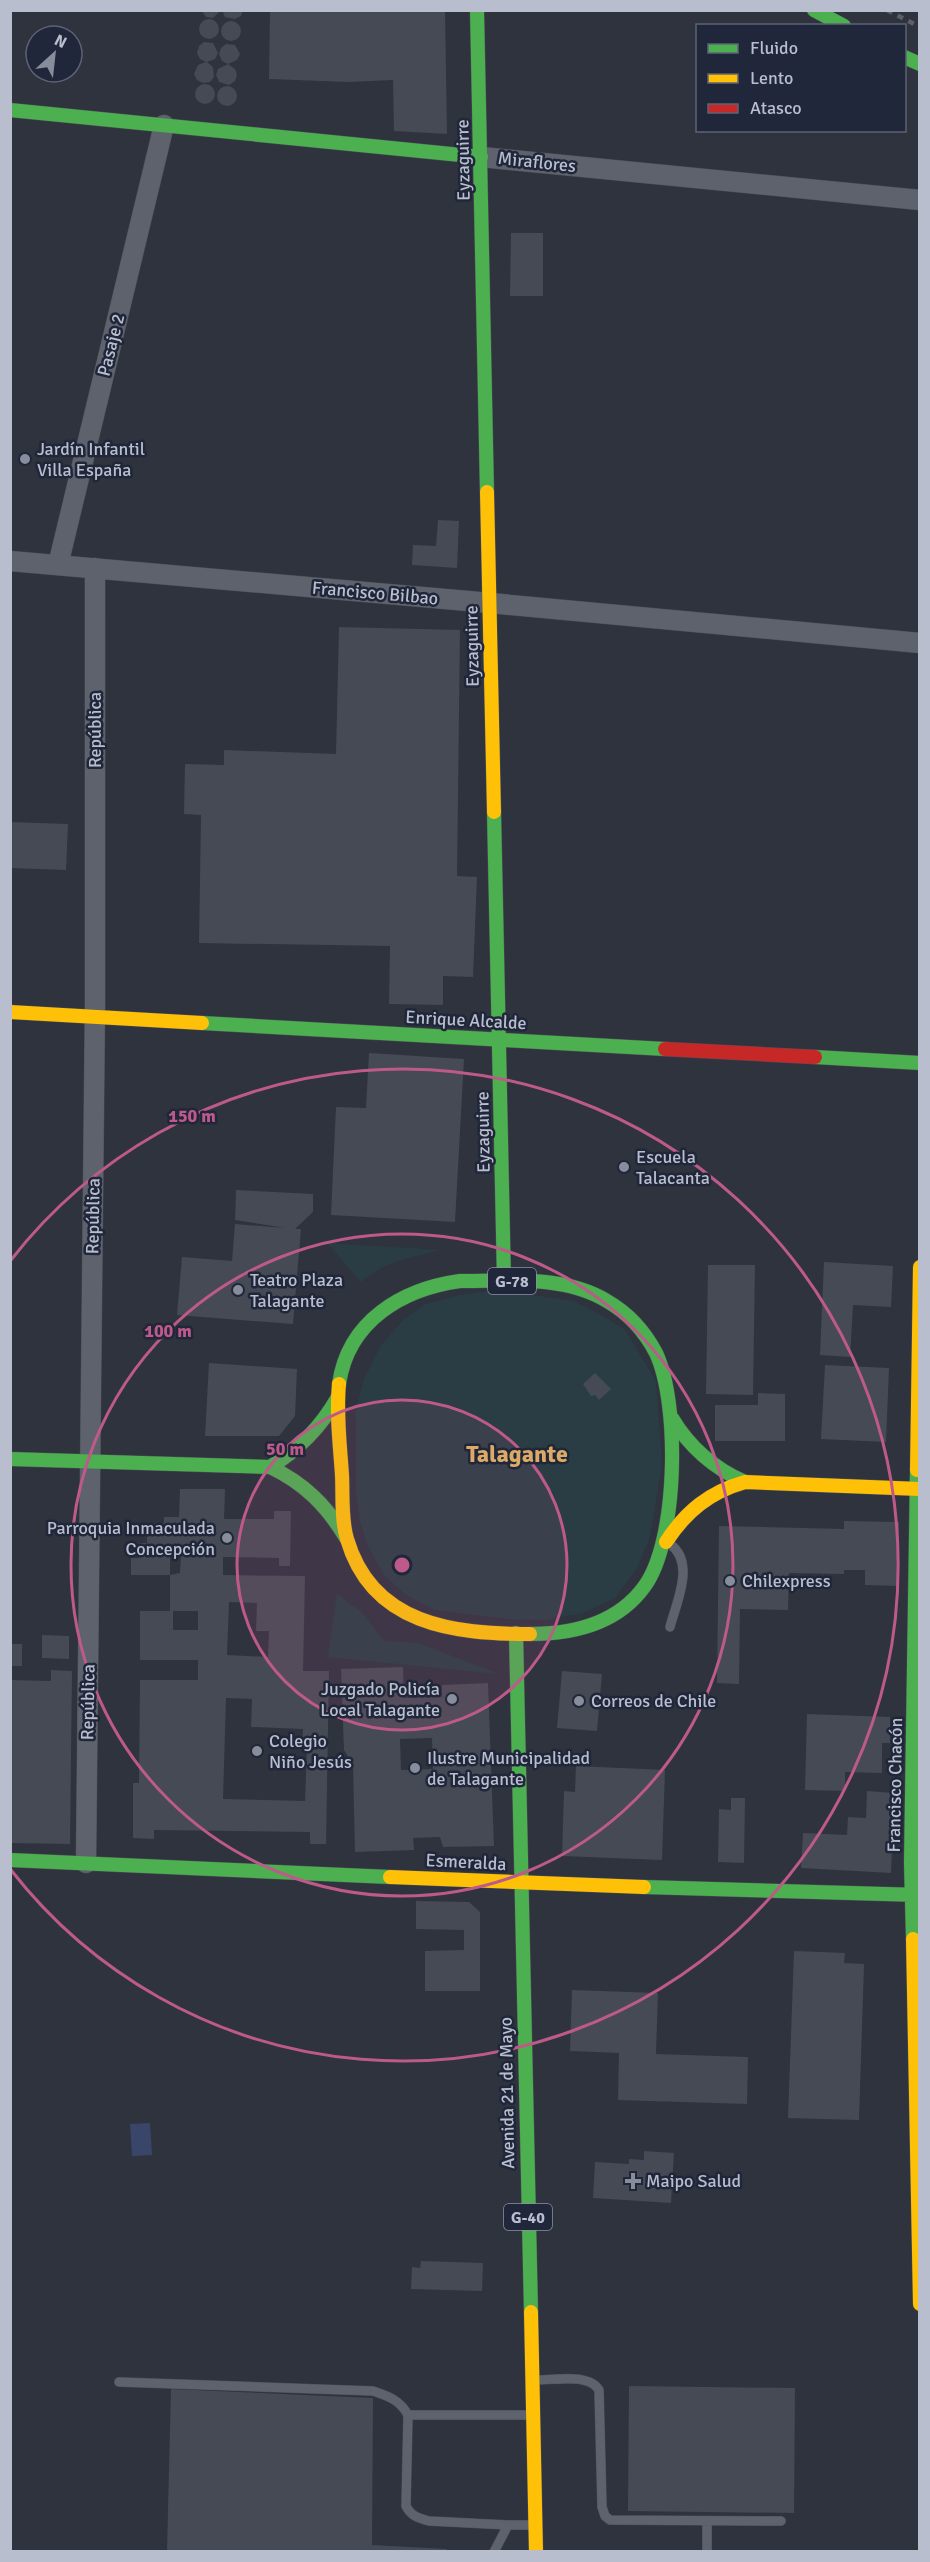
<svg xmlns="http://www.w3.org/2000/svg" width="930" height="2562" font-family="Signika,sans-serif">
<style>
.green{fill:#2a3d45}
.water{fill:#394669}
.building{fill:#464a54;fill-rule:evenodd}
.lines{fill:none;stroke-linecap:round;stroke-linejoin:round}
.lane-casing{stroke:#4b4e56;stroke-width:10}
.street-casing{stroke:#4b4e56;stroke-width:21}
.fast-casing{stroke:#4b4e56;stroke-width:15}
.slow-casing{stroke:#4b4e56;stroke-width:15}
.jam-casing{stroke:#4b4e56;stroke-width:15}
.lane{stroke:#5e626c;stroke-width:9}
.street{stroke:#5e626c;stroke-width:20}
.fast{stroke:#4caf50;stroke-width:14}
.slow{stroke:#ffc107;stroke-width:14}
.jam{stroke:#c62828;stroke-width:14}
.rail{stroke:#5d606a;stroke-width:4.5;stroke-dasharray:6 6;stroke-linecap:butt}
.ring{fill:none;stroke:#be5a89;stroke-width:3}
.poi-dot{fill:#888d9c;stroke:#20273a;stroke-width:2}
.labels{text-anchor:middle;stroke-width:5;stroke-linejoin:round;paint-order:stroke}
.shield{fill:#20273a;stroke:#8b91a2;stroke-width:1.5}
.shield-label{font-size:16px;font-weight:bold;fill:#b9bece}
.street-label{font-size:18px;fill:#b9bece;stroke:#20273a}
.poi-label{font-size:18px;fill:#b9bece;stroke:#20273a;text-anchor:start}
.district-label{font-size:24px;font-weight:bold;fill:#dbaa67;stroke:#20273a}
.centre{fill:#be5a89;stroke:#20273a;stroke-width:3}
.ring-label{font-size:18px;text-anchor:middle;font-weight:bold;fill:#be5a89;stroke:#20273a;stroke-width:5;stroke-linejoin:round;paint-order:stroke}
</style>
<rect width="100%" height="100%" fill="#2e333e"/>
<path class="green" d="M327,1243L441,1250C412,1257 383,1262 361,1282Z
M497,1290L574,1301L605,1317L625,1330L656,1381L662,1464L650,1537L637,1568L615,1598L583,1613L544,1620L509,1619L434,1610L405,1594L384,1575L367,1544L360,1521L356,1494V1409L364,1379L380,1347L404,1319L426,1304L460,1295Z
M337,1594L362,1613L384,1641L418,1643L499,1674L328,1657Z"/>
<path class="water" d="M150,2123L152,2155L132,2156L130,2124Z"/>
<path class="building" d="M201,10H221L213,18L206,17Z
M222,10H243L241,16L235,19L225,17Z
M270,10H445L447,134L394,131L393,80L348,82L269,79Z
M199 29a10 10 0 1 1 20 0a10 10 0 1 1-20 0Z
M221 31a10 10 0 1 1 20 0a10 10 0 1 1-20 0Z
M204,42L213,43L218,53L215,59L207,62L213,67L214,77L210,82L203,83L197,80L194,74L198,65L206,62L200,59L197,53L199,46Z
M226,44L235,45L240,54L237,60L228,64L235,69L237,75L235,81L229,85L219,82L216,75L218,69L228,64L222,61L219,54L221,48Z
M195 94a10 10 0 1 1 20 0a10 10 0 1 1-20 0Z
M217 96a10 10 0 1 1 20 0a10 10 0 1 1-20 0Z
M511,233H543V296H510Z
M438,520L459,521L457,568L412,565L413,545L436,546Z
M339,627L460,630L457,876L477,877L473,977L443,976V1005L389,1004L390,946L199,943L201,815L184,814L185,764L224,765V750L336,754Z
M10,822L68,824L66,870L10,868Z
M369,1053L464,1059L455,1222L331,1215L336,1107L366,1108Z
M236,1190L313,1194V1212L295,1229H301L293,1324L177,1315L182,1257L232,1261L235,1224L285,1228L235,1220Z
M824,1262L893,1266L891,1307L853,1305L850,1357L820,1355Z
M708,1265H755L753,1395L706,1394Z
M209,1363L297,1369L295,1416L279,1436H205Z
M825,1365L889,1368L886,1442L821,1439Z
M595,1373L611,1389L599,1400L595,1395L591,1396L583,1384Z
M758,1393L785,1394V1441H715V1405H758Z
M180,1489H225L224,1519H274V1511H291L290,1566H279V1558L223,1557V1575L305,1576L303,1671H329L326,1844H310V1832L154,1830V1839L133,1838V1783H139L140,1680H198V1660H140V1611H170V1575H131V1558H139V1543H147V1523H164V1517H179ZM170,1554L181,1555L180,1573L170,1575ZM229,1602L257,1603L256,1631H269L268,1657L227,1655ZM173,1611H198V1630H173ZM226,1698L252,1699L251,1727L303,1729L302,1749H307L305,1801L223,1799Z
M844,1521L899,1522L898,1586L865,1585V1570H844V1574L789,1573L788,1610L740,1609L739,1684L717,1683L719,1526L844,1529Z
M42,1635L69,1636V1659L42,1658Z
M10,1644H22V1666H10Z
M403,1667L404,1698L442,1697V1685L488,1683L494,1846L443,1847L440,1837L413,1838L414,1850L355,1852L353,1765L344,1750L341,1669ZM432,1738L433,1769L401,1770L400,1739Z
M51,1670L72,1671L70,1844L10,1843V1680L51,1681Z
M562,1671L602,1674L597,1731L557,1728Z
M807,1714L890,1717V1743H882V1773L845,1772V1791L805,1790Z
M576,1766L665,1770L662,1860L562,1856L564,1791L575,1792Z
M867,1791L894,1793L891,1873L801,1868L803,1833L847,1835L848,1817L866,1818Z
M731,1798H745L744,1863L718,1862L719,1809L731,1810Z
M416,1901L469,1902L480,1912V1991H425V1951L464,1950V1930L416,1929Z
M794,1951L845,1953L844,1963L864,1964L859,2120L788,2118Z
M572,1990L658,1993L656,2054L748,2057L747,2104L618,2100L619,2053L570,2051Z
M644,2151L674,2153L671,2203L593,2198L595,2162L629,2164V2159L644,2160Z
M421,2261L483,2263L482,2291L411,2289L412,2267L420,2268Z
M629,2386L795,2388L794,2513L628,2511Z
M171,2389L373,2398L372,2545L447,2549L446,2552H167Z"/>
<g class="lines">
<defs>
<path id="lane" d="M670,1627C676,1603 696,1563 670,1544
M537,2380C554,2380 589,2373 599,2390L602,2507L605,2516L610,2520L781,2521
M119,2382L373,2391C388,2396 400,2400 408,2415
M707,2521V2552
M508,2525L429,2521C418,2518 411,2516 406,2506L408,2415H528
M494,2552L508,2525H533"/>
<path id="street" d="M481,157L920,200
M10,561L468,601L920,643
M58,565L164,125
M86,1863L95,1004V568"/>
<path id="fast" d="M477,10L487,492
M814,10L844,26
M904,57L920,64
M10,110L481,157
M494,812L504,1281
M202,1023L665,1049
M815,1057L920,1063
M460,1281C508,1281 564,1275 607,1301C628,1313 645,1332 656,1353C680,1404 678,1542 644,1587C617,1624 573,1634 530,1634
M339,1384C348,1321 402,1289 460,1281
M672,1418C690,1448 713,1468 745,1482
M10,1459L270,1467C304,1483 327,1506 346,1538
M270,1467C300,1449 321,1427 338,1397
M516,1633L531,2312
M10,1860L390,1877
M644,1887L920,1895
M913,1939L911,1863L917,1470"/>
<path id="slow" d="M487,492L494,812
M10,1012L202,1023
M339,1384C336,1414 340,1445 342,1475C343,1495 341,1520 347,1539C372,1625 454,1634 530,1634
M917,1470L920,1267
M666,1542C686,1511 710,1492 745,1482L920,1489
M390,1877L644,1887
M913,1939L920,2304
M531,2312L536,2552"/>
<path id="jam" d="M665,1049L815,1057"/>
</defs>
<use href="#lane" class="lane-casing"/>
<use href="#street" class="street-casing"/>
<use href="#fast" class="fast-casing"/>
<use href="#slow" class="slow-casing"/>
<use href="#jam" class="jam-casing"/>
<use href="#lane" class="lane"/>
<use href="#street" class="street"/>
<use href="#fast" class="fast"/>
<use href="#slow" class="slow"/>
<use href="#jam" class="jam"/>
<path class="rail" d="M887,10L920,27"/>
</g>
<circle cx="402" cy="1565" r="165" fill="#be5a89" fill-opacity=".12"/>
<g class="ring">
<circle cx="402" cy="1565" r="165"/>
<circle cx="402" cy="1565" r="331"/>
<path d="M11 1260A496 496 0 1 1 11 1870"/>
</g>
<g class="poi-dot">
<circle cx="25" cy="459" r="6"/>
<circle cx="624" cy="1167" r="6"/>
<circle cx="238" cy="1290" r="6"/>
<circle cx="227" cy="1538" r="6"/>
<circle cx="730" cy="1581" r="6"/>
<circle cx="452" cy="1699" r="6"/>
<circle cx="579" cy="1701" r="6"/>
<circle cx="257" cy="1751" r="6"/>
<circle cx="415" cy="1768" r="6"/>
<path d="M630 2172h6v6h6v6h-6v6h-6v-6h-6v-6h6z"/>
</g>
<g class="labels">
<g class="shield">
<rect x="488" y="1268" width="48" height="26" rx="4.5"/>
<rect x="504" y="2204" width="48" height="26" rx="4.5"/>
</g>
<g class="shield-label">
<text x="512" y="1287">G-78</text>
<text x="528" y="2223">G-40</text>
</g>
<g class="street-label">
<text transform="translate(463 160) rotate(-91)" y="6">Eyzaguirre</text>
<text transform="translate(537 162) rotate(6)" y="6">Miraflores</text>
<text transform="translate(111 345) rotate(-76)" y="6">Pasaje 2</text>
<text transform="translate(375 593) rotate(5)" y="6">Francisco Bilbao</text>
<text transform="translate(472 646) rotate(-91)" y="6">Eyzaguirre</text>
<text transform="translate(95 730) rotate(-90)" y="6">República</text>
<text transform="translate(466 1020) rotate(3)" y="6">Enrique Alcalde</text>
<text transform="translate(483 1132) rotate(-91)" y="6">Eyzaguirre</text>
<text transform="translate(93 1216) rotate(-89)" y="6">República</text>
<text transform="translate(88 1702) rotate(-89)" y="6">República</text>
<text transform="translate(895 1785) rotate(-89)" y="6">Francisco Chacón</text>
<text transform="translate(466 1862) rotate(3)" y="6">Esmeralda</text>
<text transform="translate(507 2093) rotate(-91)" y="6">Avenida 21 de Mayo</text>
</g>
<g class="poi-label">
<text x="37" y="455">Jardín Infantil<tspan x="37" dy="21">Villa España</tspan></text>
<text x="636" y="1163">Escuela<tspan x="636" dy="21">Talacanta</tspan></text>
<text x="250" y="1286">Teatro Plaza<tspan x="250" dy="21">Talagante</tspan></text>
<text x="215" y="1534" text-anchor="end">Parroquia Inmaculada<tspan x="215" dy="21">Concepción</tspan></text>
<text x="742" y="1587">Chilexpress</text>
<text x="440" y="1695" text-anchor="end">Juzgado Policía<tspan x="440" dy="21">Local Talagante</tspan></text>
<text x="591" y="1707">Correos de Chile</text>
<text x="269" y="1747">Colegio<tspan x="269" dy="21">Niño Jesús</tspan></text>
<text x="427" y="1764">Ilustre Municipalidad<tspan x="427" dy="21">de Talagante</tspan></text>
<text x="646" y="2187">Maipo Salud</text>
</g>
<g class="district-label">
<text x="517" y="1462">Talagante</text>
</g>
</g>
<circle cx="402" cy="1565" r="9" class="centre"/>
<g class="ring-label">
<text x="192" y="1122">150 m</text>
<text x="168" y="1337">100 m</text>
<text x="285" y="1455">50 m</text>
</g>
<rect width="930" height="2562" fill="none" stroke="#b9bece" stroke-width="24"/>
<rect x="696" y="24" width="210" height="108" fill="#20273a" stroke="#5d6375" stroke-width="1.5"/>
<rect x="708" y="44" width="30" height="9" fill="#4caf50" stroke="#5d6375" stroke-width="1.5"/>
<text x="750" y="54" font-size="18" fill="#b9bece">Fluido</text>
<rect x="708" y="74" width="30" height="9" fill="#ffc107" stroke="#5d6375" stroke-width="1.5"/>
<text x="750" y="84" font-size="18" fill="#b9bece">Lento</text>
<rect x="708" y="104" width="30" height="9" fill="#c62828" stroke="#5d6375" stroke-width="1.5"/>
<text x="750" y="114" font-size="18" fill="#b9bece">Atasco</text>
<g transform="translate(54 54) rotate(27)"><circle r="28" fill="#20273a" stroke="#5d6375" stroke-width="1.5"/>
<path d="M0-4.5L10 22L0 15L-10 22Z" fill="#888d9c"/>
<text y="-9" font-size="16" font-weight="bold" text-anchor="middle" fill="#b9bece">N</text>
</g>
</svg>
